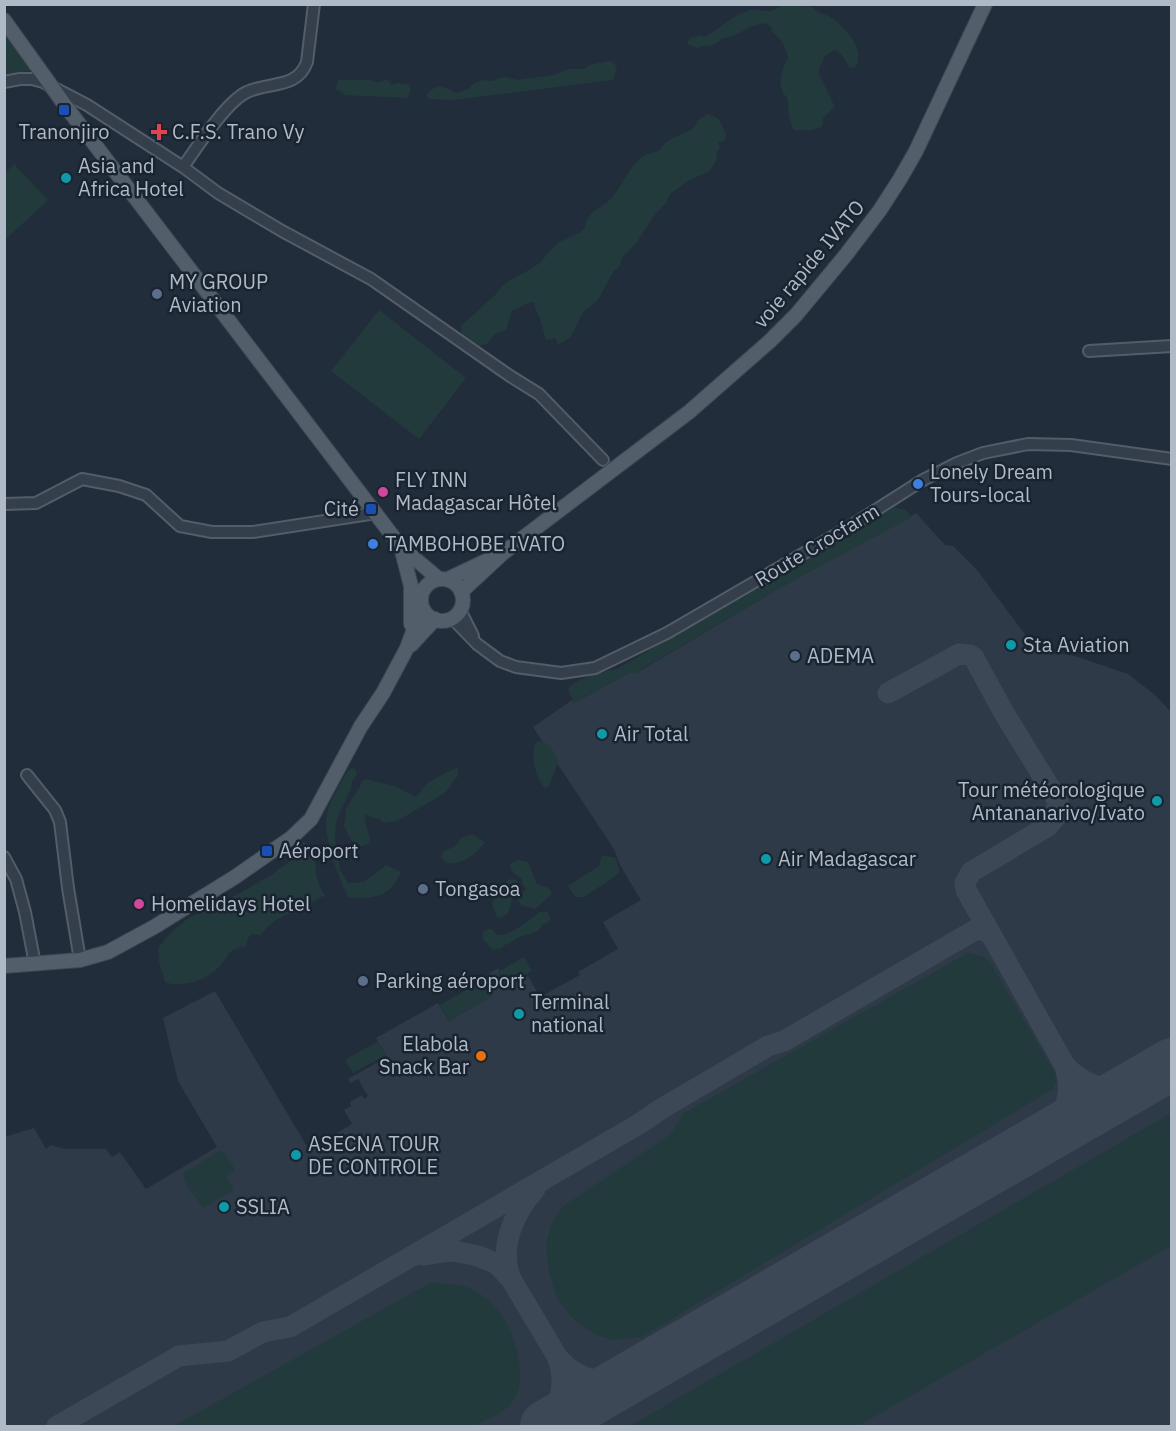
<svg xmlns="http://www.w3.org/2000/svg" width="1176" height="1431" font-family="'IBM Plex Sans',sans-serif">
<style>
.airport{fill:#2f3a48}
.green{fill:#233a3c}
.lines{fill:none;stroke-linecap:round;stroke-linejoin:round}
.taxiway{stroke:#3c4856;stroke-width:21}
.runway{stroke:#3c4856;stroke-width:52}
.minor-casing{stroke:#535d69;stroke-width:14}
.major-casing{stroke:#3e4854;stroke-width:16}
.minor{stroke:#353f4b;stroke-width:10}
.major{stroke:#535e6b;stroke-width:14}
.transit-dot{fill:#1a4fb4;stroke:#1a2430;stroke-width:2}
.health-dot{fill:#e0444e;stroke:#1a2430;stroke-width:2}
.culture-dot{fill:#0f9aa8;stroke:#1a2430;stroke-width:2}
.service-dot{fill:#5c6f8a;stroke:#1a2430;stroke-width:2}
.shop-dot{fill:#3f7fe0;stroke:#1a2430;stroke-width:2}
.hotel-dot{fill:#d1479c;stroke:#1a2430;stroke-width:2}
.food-dot{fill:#e8710a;stroke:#1a2430;stroke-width:2}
.labels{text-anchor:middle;stroke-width:5;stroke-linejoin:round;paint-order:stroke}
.poi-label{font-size:20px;fill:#b0bac7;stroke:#1a2430;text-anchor:start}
.street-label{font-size:20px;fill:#b0bac7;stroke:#1a2430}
</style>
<rect width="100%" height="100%" fill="#212d3b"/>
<path class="airport" d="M916,513L945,545L953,546L977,570L1036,649L1075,656L1128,674L1155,695L1171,712V1426H5L4,1137L34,1128L46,1149L51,1145L65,1149H106L112,1157L120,1152L146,1189L217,1147L178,1081L163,1018L215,991L309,1150L352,1124L344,1110L351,1106L350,1102L362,1095L364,1099L368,1096L358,1079L350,1083L348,1079L387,1057L376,1038L438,1003L449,1021L492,996L483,981L481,982L480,979L498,968L500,971L498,973L506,988L528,976L540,997L580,975L578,972L618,949L603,922L641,900L621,867L614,849L533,727L572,700L574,703L629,673H636L785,585Z"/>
<path class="green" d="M782,5L813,7C818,14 827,14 833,19C847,29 865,49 856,67L850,68L841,54L834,50L825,56L818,72L835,107L823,118V125C815,132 804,130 794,130C788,120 789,109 787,98C786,95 783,94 782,90C778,79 782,68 788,59C786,47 782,39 772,32L771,27L764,23L751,27L731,37L721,39C713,48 707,44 697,48L689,45L687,42L690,38L701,35L705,37C721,27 733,15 750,10C756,8 759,11 765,11C772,12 777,8 782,5Z
M5,35L31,71L5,75Z
M609,61L614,63L617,69L613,80L453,100L428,99L427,94C436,83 445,86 455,93L469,89L474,83L483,80L492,81L498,78L506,77L517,80L554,75L568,69H584L589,65Z
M339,80H371L377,83L385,80L390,81L391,85L397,83L409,84L411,89L407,98L344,95L342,92L335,89Z
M707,114L718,118L726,134L725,140L718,143L720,147L716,155L717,159L710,171L688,181L670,194L666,203L656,213L637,242L621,259L620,266L613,272L598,300L584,311L570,338L558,345L555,338L546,340L540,319L536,311L534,302C527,301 520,309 512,310L506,330L494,335L488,343L480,346L469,339H465L462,335L461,326L496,294C505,278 521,276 534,267C544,261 549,250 558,243C566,238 576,236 584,229C591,205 602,211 614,195C624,182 629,167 642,157C647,153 654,153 660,150C668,133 694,136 697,121Z
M14,164L48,200L5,240V173Z
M379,310L466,378L419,439L331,371Z
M894,507L906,510L912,517L785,585L635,673H629L574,703L568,689C581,675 602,673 619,668Z
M540,741C551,743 555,753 558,763L549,786L545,788C535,777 531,758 535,743Z
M458,767V776C452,781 451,787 445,793L397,821L384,823L380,819L371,817L366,814C363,825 370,832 370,843L363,846L354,845L344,826L346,809L364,779L395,786L415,797C422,793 422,788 428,783C431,780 452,770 458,767Z
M352,768L356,770L357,775L352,781L351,788L336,822L335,838L340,870L348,883L364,882L386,865L401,872C398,877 394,885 390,889C380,898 360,900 348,897C338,874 319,831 329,806C334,794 341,783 347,772Z
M472,834L485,842C476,855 462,865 446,863L441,857L443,851C452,848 456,847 461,838Z
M296,839C321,846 312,865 319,884C320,889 324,893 326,897L323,896L305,906L298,914C284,911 268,925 261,935L252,934L248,938L246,946C227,948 229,958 218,968C206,980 180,989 165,982L159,962L158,948L171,932L190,917L216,906L275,873C279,868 282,867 287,864C293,859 293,853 300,848V843Z
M602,855L616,858L620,871L617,875L584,897H575L568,886L599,866Z
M519,860L528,862L537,884L549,888L552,894L535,909L522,906L518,901L521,893L526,890L522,883V879L515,874L510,867L511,863Z
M509,879L516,880L518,884C517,889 513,893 512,897C510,908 511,916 497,918L492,904L496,893Z
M540,912H547L551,918L548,923L543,924C537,936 527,933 517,938C511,942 511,944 504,945L502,948L493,950L483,939V932L488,929H492L497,935C515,935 527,920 540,912Z
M968,953L984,957L991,964L1055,1073L1056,1081L1053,1089L642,1337L612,1340L594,1334L575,1321L557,1299L549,1272L546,1246L551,1225L562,1207L670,1135L684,1113Z
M524,957L532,971L505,986L498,972Z
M484,980L492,996L449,1021L440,1005Z
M378,1041L386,1055L353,1073L345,1060Z
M1171,1113V1246L858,1426H630Z
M219,1151L224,1152L234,1168L233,1172L226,1177L234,1190L203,1208C196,1196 186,1188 182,1174Z
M430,1283C443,1284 459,1283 471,1289C504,1305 519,1340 520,1374C520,1385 518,1397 510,1405C502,1414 485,1420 474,1426H174Z"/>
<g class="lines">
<path class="taxiway" d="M888,693L959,654L970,655L974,658L1004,713L1058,801L1055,818L1048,826L971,872L965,883L966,890L1064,1064C1083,1086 1110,1095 1138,1083
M1038,1141C1063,1122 1076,1095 1064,1064
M423,1255L449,1251L459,1252L478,1256L497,1264L511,1279L558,1358C566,1384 562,1406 543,1426
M511,1279C498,1247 514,1213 535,1189
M558,1358C579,1382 604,1386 634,1376
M57,1426L179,1356L228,1351L263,1332L290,1327L639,1124L661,1109L768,1046L784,1041L975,930H983L990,934"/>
<path class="runway" d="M546,1426L1172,1064"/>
<defs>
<path id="minor" d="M4,82L20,79H32L43,82L87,105L183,167L218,193L282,231L371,279L510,376L539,394L603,460
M183,167C197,147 225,104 245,93C267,81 297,90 307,62L314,4
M1089,351L1172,346
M4,504L36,503L82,479L119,486L146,495L180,526L212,532H253L376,513
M460,610L473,636
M452,618L477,644L500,661L516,667L561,673L595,668L667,633L849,527L923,480L957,463L983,453L1028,444L1071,445L1172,459
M27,775L55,810L60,822L68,888L80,960
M4,857L16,879L25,912L35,964"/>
<path id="major" d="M4,20L67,108L401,547L439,579
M401,547L411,586V624
M448,579L490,559
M421 600a21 21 0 1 1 42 0a21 21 0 1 1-42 0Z
M461,592L503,553L689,412L770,341L796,315L845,256L880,210L900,179L916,151L985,4
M411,645L435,619
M4,966L80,960L108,952L154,927L235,877L291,838L311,819L361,726L383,693L407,648L422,607"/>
</defs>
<use href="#minor" class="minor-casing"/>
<use href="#major" class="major-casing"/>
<use href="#minor" class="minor"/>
<use href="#major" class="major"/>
</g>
<g class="transit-dot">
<rect x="58" y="104" width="12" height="12" rx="3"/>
<rect x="365" y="503" width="12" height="12" rx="3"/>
<rect x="261" y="845" width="12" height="12" rx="3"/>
</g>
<path class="health-dot" d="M156 123h6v6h6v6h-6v6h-6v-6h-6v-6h6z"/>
<g class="culture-dot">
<circle cx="66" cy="178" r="6"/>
<circle cx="1011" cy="645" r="6"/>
<circle cx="602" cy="734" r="6"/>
<circle cx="1157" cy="801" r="6"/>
<circle cx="766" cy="859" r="6"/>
<circle cx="519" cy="1014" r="6"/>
<circle cx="296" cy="1155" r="6"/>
<circle cx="224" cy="1207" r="6"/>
</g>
<g class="service-dot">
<circle cx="157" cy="294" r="6"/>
<circle cx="795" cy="656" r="6"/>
<circle cx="423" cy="889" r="6"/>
<circle cx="363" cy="981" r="6"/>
</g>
<g class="shop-dot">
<circle cx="918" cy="484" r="6"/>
<circle cx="373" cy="544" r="6"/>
</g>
<g class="hotel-dot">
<circle cx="383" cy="492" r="6"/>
<circle cx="139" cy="904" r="6"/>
</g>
<circle class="food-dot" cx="481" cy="1056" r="6"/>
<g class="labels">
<g class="poi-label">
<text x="64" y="139" text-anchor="middle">Tranonjiro</text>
<text x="172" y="139">C.F.S. Trano Vy</text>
<text x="78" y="173">Asia and<tspan x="78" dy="23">Africa Hotel</tspan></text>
<text x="169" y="289">MY GROUP<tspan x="169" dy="23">Aviation</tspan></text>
<text x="930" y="479">Lonely Dream<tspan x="930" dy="23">Tours-local</tspan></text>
<text x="395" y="487">FLY INN<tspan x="395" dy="23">Madagascar Hôtel</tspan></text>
<text x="359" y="516" text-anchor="end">Cité</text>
<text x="385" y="551">TAMBOHOBE IVATO</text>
<text x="1023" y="652">Sta Aviation</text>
<text x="807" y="663">ADEMA</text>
<text x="614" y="741">Air Total</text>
<text x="1145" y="797" text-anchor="end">Tour météorologique<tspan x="1145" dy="23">Antananarivo/Ivato</tspan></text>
<text x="279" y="858">Aéroport</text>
<text x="778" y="866">Air Madagascar</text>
<text x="435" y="896">Tongasoa</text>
<text x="151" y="911">Homelidays Hotel</text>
<text x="375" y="988">Parking aéroport</text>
<text x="531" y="1009">Terminal<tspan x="531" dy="23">national</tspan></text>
<text x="469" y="1051" text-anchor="end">Elabola<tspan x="469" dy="23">Snack Bar</tspan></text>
<text x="308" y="1151">ASECNA TOUR<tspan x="308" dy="23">DE CONTROLE</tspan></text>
<text x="236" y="1214">SSLIA</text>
</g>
<g class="street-label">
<text transform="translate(809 264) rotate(-50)" y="7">voie rapide IVATO</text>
<text transform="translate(817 545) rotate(-31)" y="7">Route Crocfarm</text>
</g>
</g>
<rect width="1176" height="1431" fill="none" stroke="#b0bac7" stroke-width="12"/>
</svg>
